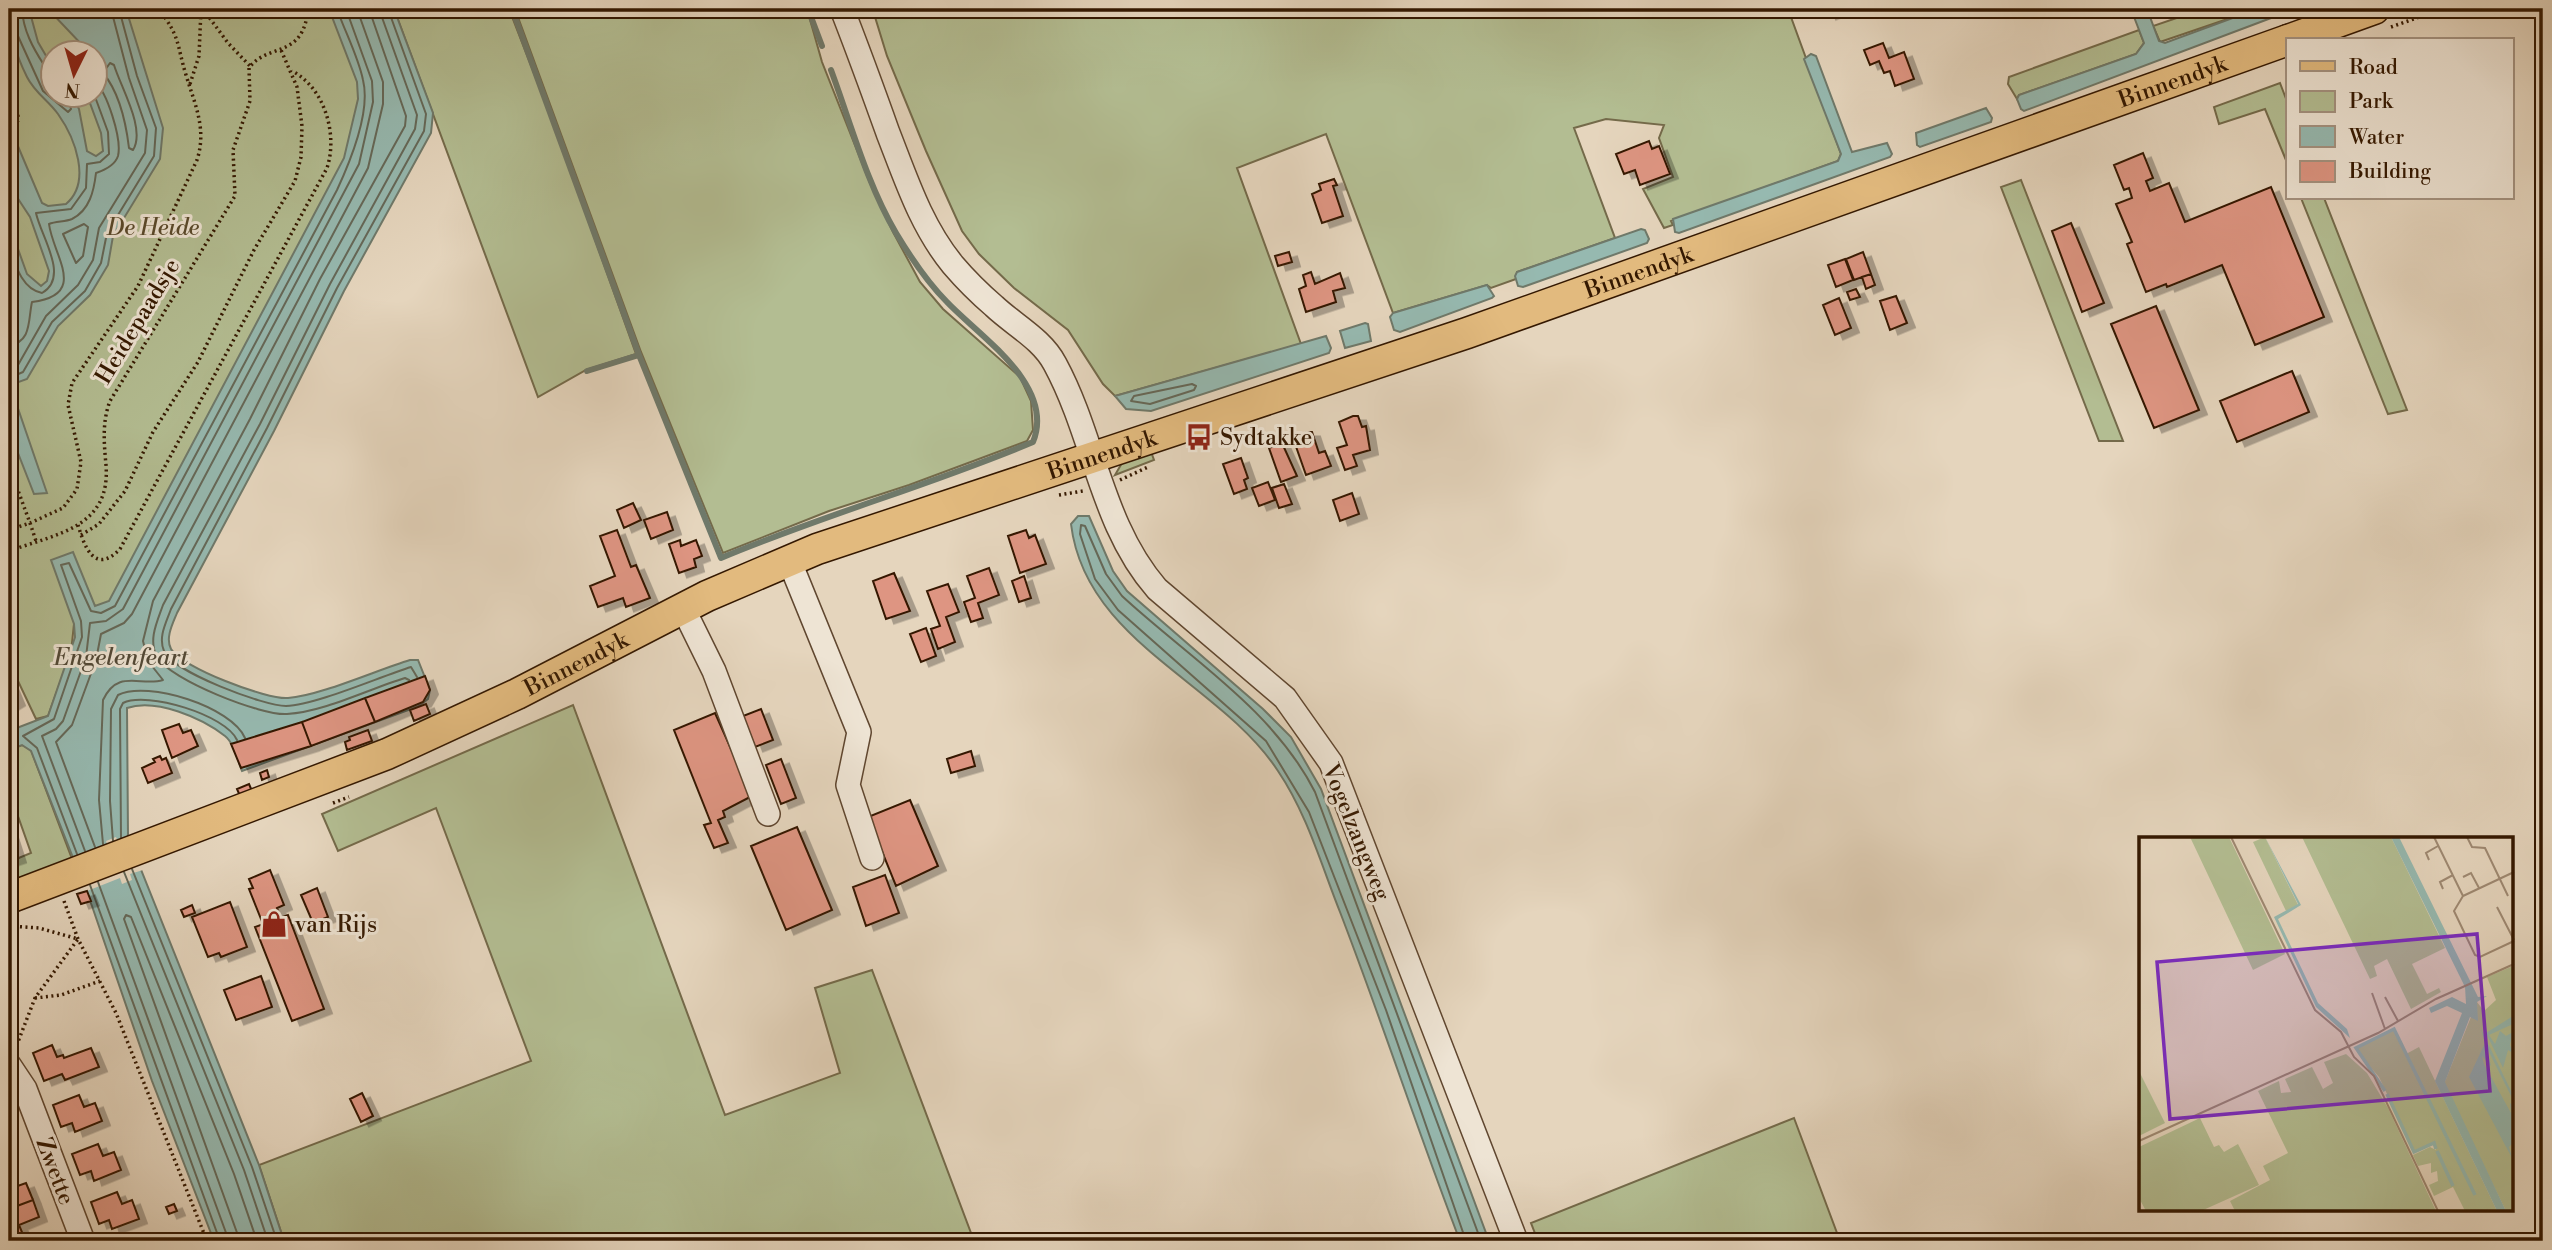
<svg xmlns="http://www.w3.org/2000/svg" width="2552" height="1250" font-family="'Libre Bodoni',serif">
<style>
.green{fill:#b3bd92;stroke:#746a4a;stroke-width:2;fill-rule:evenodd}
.water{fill:#96b9b0;stroke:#6f796a;stroke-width:2}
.pier{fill:#e5d5bd}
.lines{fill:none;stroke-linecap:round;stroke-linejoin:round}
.shore{stroke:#656858;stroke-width:2}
.stream{stroke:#6f796a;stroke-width:6}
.building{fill:#de9582;stroke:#341801;stroke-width:2;filter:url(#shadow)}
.minor-casing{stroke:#604730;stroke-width:26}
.major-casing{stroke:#341801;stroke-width:33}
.path{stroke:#341801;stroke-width:3.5;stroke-dasharray:2 3.5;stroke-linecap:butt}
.minor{stroke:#eee4d4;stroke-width:23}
.major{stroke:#e2ba7e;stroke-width:30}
.labels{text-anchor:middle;stroke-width:6;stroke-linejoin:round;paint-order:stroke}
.street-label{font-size:23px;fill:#341801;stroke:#eee4d4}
.park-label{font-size:23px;font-style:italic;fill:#5a4a2c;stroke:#eee4d4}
.poi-label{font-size:23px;fill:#341801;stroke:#eee4d4;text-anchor:start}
.water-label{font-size:24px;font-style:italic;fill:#514836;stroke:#eee4d4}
.inset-river{fill:none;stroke:#96b9b0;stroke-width:3.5}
.inset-road{fill:none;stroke:#9e8972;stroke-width:2}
.view{fill:#7b2cbf;fill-opacity:0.15;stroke:#7b2cbf;stroke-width:3.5}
.inset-edge{fill:none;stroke:#341801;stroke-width:3.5}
</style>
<defs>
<filter id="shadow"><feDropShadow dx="8" dy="4.5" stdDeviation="0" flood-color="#0004"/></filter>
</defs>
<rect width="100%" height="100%" fill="#e5d5bd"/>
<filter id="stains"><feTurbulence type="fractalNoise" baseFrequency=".00286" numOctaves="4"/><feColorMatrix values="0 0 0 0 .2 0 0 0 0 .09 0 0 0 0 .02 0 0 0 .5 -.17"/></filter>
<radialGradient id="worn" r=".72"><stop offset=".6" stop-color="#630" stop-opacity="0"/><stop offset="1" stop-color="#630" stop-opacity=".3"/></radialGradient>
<path class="green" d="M9,9H333L362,85L350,161L113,610L74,624L71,652L48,716L36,719L9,662ZM52,52H94V94H52Z
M394,9H509L553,122L636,354L586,370L538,397Z
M515,9H807L822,62L870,183L893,232L920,282L943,309L1020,377L1031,401L1033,430L1027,441L909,485L829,511L723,553L641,352Z
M869,9H1788L1841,154L1838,161L1671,221L1673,225L1664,228L1643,189L1673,177L1659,138L1664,125L1606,119L1574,128L1615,238L1517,272L1516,279L1491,288L1487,285L1393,313L1326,134L1237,168L1301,344L1115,396L1103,384L1068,330L1014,288L979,254L962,231L926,151L887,56L875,17Z
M2203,9H2257L2160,42L2153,26Z
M2139,30L2144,43L2136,54L2019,95L2017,99L2008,84L2009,77Z
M2280,83L2288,104V165L2265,109L2219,124L2214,107Z
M2021,180L2123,441H2099L2001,187Z
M2301,198H2324L2407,410L2388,414Z
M1150,449L1154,460L1115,475L1122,463Z
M573,705L725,1115L840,1073L815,988L872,970L974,1241H284L259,1165L531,1061L436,808L338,851L322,814Z
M22,745L31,750L72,859L9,883V862L31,853L14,805L9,806V750Z
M1794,1118L1840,1241H1538L1531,1223Z"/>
<path class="water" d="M9,9H29L38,42L52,66V94L72,95L79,109L87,151L96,156L103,151L101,133L87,95L94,94V52H86L85,48L48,9H126L163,128L160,159L113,236L108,265L90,295L58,326L27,379L10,385L47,493L34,494L9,430V357L15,301L9,281V224L27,274L41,286L47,281L49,271L30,217L9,185V125L42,203L48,206L66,204C92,182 75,138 58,114C48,100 35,93 27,77C16,55 9,33 9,9Z
M329,9H394L433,113L431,133L344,291L274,431L177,613C173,623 165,638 171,649C181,667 267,700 288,698C319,696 377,670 410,660H418L430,690L428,699L419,706L242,771C238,761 234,743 225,736C202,718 156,698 127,708L128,837L259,1165L284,1241H214L152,1081L92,906L31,751L22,745L9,750V731L48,716L75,637L74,624L51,560L73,552L95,606L109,601L344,158L358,99L357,82Z
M2131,9H2147L2159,41L2165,43L2257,9H2278L2279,15L2024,111L2021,109L2017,99L2019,95L2136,54L2144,43Z
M1811,54L1816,56L1852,152L1887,143L1892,154L1890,157L1679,233L1675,232L1673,219L1838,161L1841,154L1804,59Z
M1986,108L1992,118L1991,122L1920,147L1917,145L1916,133Z
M1641,229L1645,230L1649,239L1647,243L1523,287L1518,286L1515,276L1517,272Z
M1487,285L1494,296L1492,298L1400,332L1394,330L1390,317L1393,313Z
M1365,323L1368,324L1371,341L1345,348L1340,331Z
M1326,336L1331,348L1329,353L1151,411L1126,409L1115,396Z
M1078,516H1089L1113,571L1127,591L1263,709L1291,737L1321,789L1489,1241H1460C1418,1132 1382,1021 1340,912C1321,864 1307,814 1278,771C1220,682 1085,642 1071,524Z"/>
<path class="pier" d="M116,837L118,842L131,837L143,870L130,874L132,880L122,884L120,878L82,893L69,860L108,846L106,841Z"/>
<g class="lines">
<path class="shore" d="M22,9C23,30 33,48 44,65L52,68
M379,9L417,115L415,129L330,284L260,424L163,605C157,622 148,640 157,657C170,680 262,716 287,714C324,712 369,689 405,678L409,680
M388,9L426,114L424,131L337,288L267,428L171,609C166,623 158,637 164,651C173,672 264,706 286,706C316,705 379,677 411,667L417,677
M9,32L18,36L43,91L68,112L71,109L67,94
M110,63L114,65C121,88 146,129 133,150L129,148C126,123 120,93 103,73Z
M84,224L88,227L83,256L76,263L63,234Z
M9,246C15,263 21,289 42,293C70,277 41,237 36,213L71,209L86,188L87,164L100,162L109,154L108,132L94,94
M9,345C32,343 28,319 32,302C89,295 53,256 49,224C56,221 65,222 72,219C90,210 94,190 96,173C105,170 115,165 118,156C122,139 107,91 94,81
M9,369L18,365L46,316L78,285L93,260L99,228L145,153L147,130L129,78L111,9
M9,378L23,372L52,322L85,291L101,263L107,233L154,156L156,128L137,76L119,9
M1192,384L1196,386L1194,390L1150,404L1131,401L1134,396Z
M121,838L120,709L123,703C147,691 226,715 237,740
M113,841L110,801L111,709L118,695C148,680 232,707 245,738
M103,844L99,800L103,700C118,668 141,687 163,680L148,661L143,641L153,601L250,419L320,279L405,126L406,116L369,9
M95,847L56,742L72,725L96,660L101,634L124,623L132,614L368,168L383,104V82L357,9
M85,851L42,736L56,729L63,721L86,657L90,623L106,621L123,609L359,164L373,102L372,81L346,9
M77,854L37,748L23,736L54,719L82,637L81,621L61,565L69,563L91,611L101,613L115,606L337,190C350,162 371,112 363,80C358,56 345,32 337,9
M132,869L252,1167L277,1241
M124,872L244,1170L268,1241
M98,882L229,1241
M90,885L220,1241
M240,1241L124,919L126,915L131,917L234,1174L257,1241
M1466,1241L1386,1010L1309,812L1266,741L1118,610L1095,579L1080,534L1081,525L1085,526L1106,574L1122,596C1189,658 1273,709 1315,792L1481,1241"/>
<path class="stream" d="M512,9L639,355L721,558C823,515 931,485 1033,442C1056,385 979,336 947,302C926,281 911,258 896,233C867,184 851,124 831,70
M808,9L822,46
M587,371L639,355"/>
</g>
<path class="building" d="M1826,9H1842L1828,15Z
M1883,43L1889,58L1904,52L1914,79L1895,86L1890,71L1884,73L1879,61L1870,65L1864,50Z
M1649,141L1652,149L1659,146L1670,174L1640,185L1635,170L1624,174L1616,154Z
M2143,153L2153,178L2146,181L2150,191L2169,183L2185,222L2271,187L2324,317L2255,345L2222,265L2167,287L2166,284L2146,292L2127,244L2132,242L2116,204L2132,198L2129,188L2124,190L2114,165Z
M1334,179L1337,185L1333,186L1343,216L1322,223L1312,194L1321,190L1319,184Z
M2071,223L2104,303L2082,312L2052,231Z
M1289,252L1292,262L1278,266L1275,256Z
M1863,252L1871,274L1854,280L1846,259Z
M1845,259L1853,280L1836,287L1828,265Z
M1311,272L1315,284L1340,273L1345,288L1333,291L1336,302L1306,312L1299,289L1306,286L1303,275Z
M1871,274L1875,285L1866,289L1862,277Z
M1856,289L1860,297L1850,300L1847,292Z
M1896,296L1907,323L1890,330L1880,301Z
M1839,298L1851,328L1835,335L1823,305Z
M2156,306L2199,410L2154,428L2111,324Z
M2292,371L2309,412L2237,442L2220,401Z
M1353,416H1358L1362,427L1366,426L1370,450L1353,455L1357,466L1345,470L1337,448L1347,445L1339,422Z
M1307,432H1312L1319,453L1325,451L1331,466L1306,475L1293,438Z
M1282,443L1297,476L1281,482L1269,448Z
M1241,458L1248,478L1244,480L1247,489L1234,494L1223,464Z
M1268,482L1275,500L1259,506L1252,488Z
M1284,484L1292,504L1279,508L1272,488Z
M1352,493L1359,514L1340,521L1333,500Z
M633,503L641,520L624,528L617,510Z
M667,512L673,530L651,539L644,520Z
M617,530L631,567L636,565L650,598L626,607L623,598L598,607L590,586L615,576L600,536Z
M1026,530L1029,538L1035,535L1046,564L1020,573L1008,536Z
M680,540L681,546L696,540L702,556L694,559L696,567L679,573L669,544Z
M989,568L999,595L978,603L983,618L971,622L964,602L975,598L967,576Z
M894,573L910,611L886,619L873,581Z
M1024,576L1031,598L1019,602L1012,581Z
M948,584L959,612L946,617L955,642L938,649L931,629L940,626L927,591Z
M926,628L936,656L921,662L910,634Z
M425,676L430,690L423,702L375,722L365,698Z
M9,682L17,701L9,706Z
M365,698L375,722L311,746L302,722Z
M426,704L430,714L414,721L410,710Z
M761,709L773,740L755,747L743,716Z
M715,713L752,796L723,811L725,817L718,820L728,843L714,848L704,825L711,823L674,730Z
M302,722L311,746L241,768L231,744Z
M179,724L183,733L191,730L198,746L172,758L162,730Z
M368,730L372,741L347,750L345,742L350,740L349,737Z
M971,751L975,766L951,773L947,759Z
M160,756L162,760L166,758L172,773L148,783L142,768L155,762L153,759Z
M781,759L796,798L781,804L766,765Z
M267,770L269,777L262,780L260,773Z
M249,784L252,791L240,796L237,789Z
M910,800L938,866L896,886L868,817Z
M797,827L832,910L786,930L751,846Z
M9,830L18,858L9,861Z
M270,870L284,905L277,908L281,918L263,924L249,889L253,888L249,879Z
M885,875L899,913L866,926L853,887Z
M317,888L328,917L313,923L301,895Z
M87,891L91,901L81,904L77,894Z
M230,902L247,947L221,957L219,953L208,957L192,917Z
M192,905L195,913L184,917L181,910Z
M288,915L324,1009L292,1021L255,927Z
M261,976L272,1007L236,1020L224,990Z
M52,1045L57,1057L63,1055L64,1058L91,1048L99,1067L65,1080L62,1074L44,1081L33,1053Z
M362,1093L373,1116L361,1122L350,1099Z
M79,1095L84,1107L95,1103L102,1121L75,1132L72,1123L61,1127L53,1105Z
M98,1144L103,1156L114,1152L121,1170L94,1181L91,1171L80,1175L72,1154Z
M26,1183L33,1200L9,1209V1189Z
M117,1192L122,1204L132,1200L139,1219L112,1229L109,1220L99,1224L91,1202Z
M33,1200L39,1217L19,1225L24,1237L9,1241V1209Z
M174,1204L177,1211L169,1214L166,1207Z"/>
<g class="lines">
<defs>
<path id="minor" d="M842,9C858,50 873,91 888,133C906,179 921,226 953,265C965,279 980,294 994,306C1014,325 1042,339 1055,364C1095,438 1101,525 1157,589L1285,698L1331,763L1516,1241
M789,560L859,732L848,785L872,858
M683,608L714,671L768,814
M9,1065L25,1089L83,1241"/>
<g id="major">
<path d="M2288,40L2374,9"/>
<path id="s1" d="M9,898L387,754L517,694L707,596L817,549L1467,333L2288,40"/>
</g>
</defs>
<use href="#minor" class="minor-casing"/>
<use href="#major" class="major-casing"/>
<path class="path" d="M203,9L228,43L250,66
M2391,27L2442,9
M190,84L199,56L201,9
M9,89L19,119L9,133
M9,466L30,523L63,508L77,489L81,462L68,405L72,383L138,286L197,160C207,129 195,105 186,75C176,42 181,39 159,9
M1120,480L1148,467
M1059,495L1083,491
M78,525C84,545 94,576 120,549L327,168C338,135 325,88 292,71
M9,530L30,523L36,541
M81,535L99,524L125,491L153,432L198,362L254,250L295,181L301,157L302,126L297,87L281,50
M9,551C56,534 111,528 106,465C104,443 102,422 110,401L235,196L233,150L250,101L249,68C268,42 303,60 308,9
M333,803L349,797
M64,901L78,939L116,1013L207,1241
M9,926L39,928L78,939L35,998L16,1047
M35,998L61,995L100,981"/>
<use href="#minor" class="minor"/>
<use href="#major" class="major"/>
</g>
<defs>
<symbol id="bus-bare" viewBox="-9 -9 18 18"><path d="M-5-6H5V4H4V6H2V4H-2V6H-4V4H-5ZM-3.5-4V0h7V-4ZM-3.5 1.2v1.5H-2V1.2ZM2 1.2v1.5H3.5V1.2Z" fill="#8f2418" stroke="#eee4d4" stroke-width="2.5" paint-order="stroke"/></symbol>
<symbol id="shop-bare" viewBox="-9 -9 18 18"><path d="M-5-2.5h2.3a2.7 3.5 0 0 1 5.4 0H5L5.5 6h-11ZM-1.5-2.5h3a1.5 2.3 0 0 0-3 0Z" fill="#8f2418" stroke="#eee4d4" stroke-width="2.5" paint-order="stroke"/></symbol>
</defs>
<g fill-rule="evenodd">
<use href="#bus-bare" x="1180" y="418" width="38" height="38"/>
<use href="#shop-bare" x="255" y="905" width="38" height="38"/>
</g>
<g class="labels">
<g class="street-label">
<text dy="8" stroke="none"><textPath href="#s1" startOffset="2315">Binnendyk</textPath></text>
<text dy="8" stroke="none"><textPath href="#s1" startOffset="1748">Binnendyk</textPath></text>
<text transform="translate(137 321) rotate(-59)" y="8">Heidepaadsje</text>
<text dy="8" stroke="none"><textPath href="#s1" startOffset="1181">Binnendyk</textPath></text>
<text dy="8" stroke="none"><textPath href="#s1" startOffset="614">Binnendyk</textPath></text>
<text transform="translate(1357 832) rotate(68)" y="8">Vogelzangweg</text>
<text transform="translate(56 1171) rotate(69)" y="8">Zwette</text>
</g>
<g class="park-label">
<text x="153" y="235">De Heide</text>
</g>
<g class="poi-label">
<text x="1220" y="445">Sydtakke</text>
<text x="295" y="932">van Rijs</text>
</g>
<g class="water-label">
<text x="121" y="665">Engelenfeart</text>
</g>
</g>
<g transform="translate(2139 837)">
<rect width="374" height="374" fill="#e5d5bd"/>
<path d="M51,0H90L146,117L114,133ZM126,0L159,68L147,74L114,5ZM163,0H252L306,111L273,127L288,157L300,151L302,155L272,172L248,122L235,129L238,139L231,142ZM374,129V374H367L305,247L338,165L345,174L357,163L348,140ZM255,192L267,217L280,210L358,374H326L314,350L295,359L290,348L299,344L298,334L292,336V326L279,329L274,318L291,310L297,313L295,306L275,314L240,240L218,215V210ZM207,217L228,236L249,271L297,374H96L91,364L131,343L124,329L149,316L119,254L140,244L142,256L152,255L146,242L173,230L184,252L194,246L185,225ZM0,234L26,286L0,299ZM61,281L75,310L80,308L85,315L99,307L120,348L62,374H7L0,361V310Z" fill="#b3bd92"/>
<path d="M126,0L162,68L139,82L179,166L208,192L211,201L177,170L135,80L159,67ZM252,0H260L339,160L348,159L338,165L339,184L331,180L306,245L367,374H358L296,244L323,176L308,169L292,176L290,171L313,160L327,167L326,150ZM374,179V187L350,198L356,207L361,194L367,199L374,195L371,208L374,216L369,213L364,231L347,196ZM342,192L374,258V263L347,209L352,229L343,219L345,227L372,276L371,266L374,269V306L370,310L374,323L330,240L346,206Z" fill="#96b9b0"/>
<path class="inset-river" d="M246,254L217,211L255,192L336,358M248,257L275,315L295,306L297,312M298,314L314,349"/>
<path class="inset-road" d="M92,0L176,173L202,195L215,220L235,239L299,374M295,0L324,59L315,74L336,118L341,120L375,104M328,0L333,10L346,11L369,59M290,23L287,16L299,9M324,40L332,36L340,51M304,52L301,45L314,38M324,59L375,35M358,70L375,103M233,156L246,192M246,160L259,184M0,304L239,196L297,162L375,127"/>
<path class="view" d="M338,97L351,254L31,282L18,125Z"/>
<rect width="374" height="374" class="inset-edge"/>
</g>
<rect width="2552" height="1250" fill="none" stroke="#e5d5bd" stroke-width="35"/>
<rect x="10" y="10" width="2531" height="1229" fill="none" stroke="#341801" stroke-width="3.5"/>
<rect x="18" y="18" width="2517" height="1215" fill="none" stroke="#341801" stroke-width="2"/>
<rect x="2286" y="38" width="228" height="161" fill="#eee4d4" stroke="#a49280" stroke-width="2"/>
<rect x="2300" y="61" width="35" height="10" fill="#e2ba7e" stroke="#a49280" stroke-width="2"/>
<text x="2349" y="74" font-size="21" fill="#341801">Road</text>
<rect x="2300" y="91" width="35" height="21" fill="#b3bd92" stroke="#a49280" stroke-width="2"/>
<text x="2349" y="108" font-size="21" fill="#341801">Park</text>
<rect x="2300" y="126" width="35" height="21" fill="#96b9b0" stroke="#a49280" stroke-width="2"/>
<text x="2349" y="144" font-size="21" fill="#341801">Water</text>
<rect x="2300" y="161" width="35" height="21" fill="#de9582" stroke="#a49280" stroke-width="2"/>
<text x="2349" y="178" font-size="21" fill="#341801">Building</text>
<g transform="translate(74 74) rotate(185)"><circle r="33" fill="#eee4d4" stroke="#a49280" stroke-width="2"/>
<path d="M0-5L12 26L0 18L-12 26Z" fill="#8f2418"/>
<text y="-10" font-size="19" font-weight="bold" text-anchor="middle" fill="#341801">N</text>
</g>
<rect width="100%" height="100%" filter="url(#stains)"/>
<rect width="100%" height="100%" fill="url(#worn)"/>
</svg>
